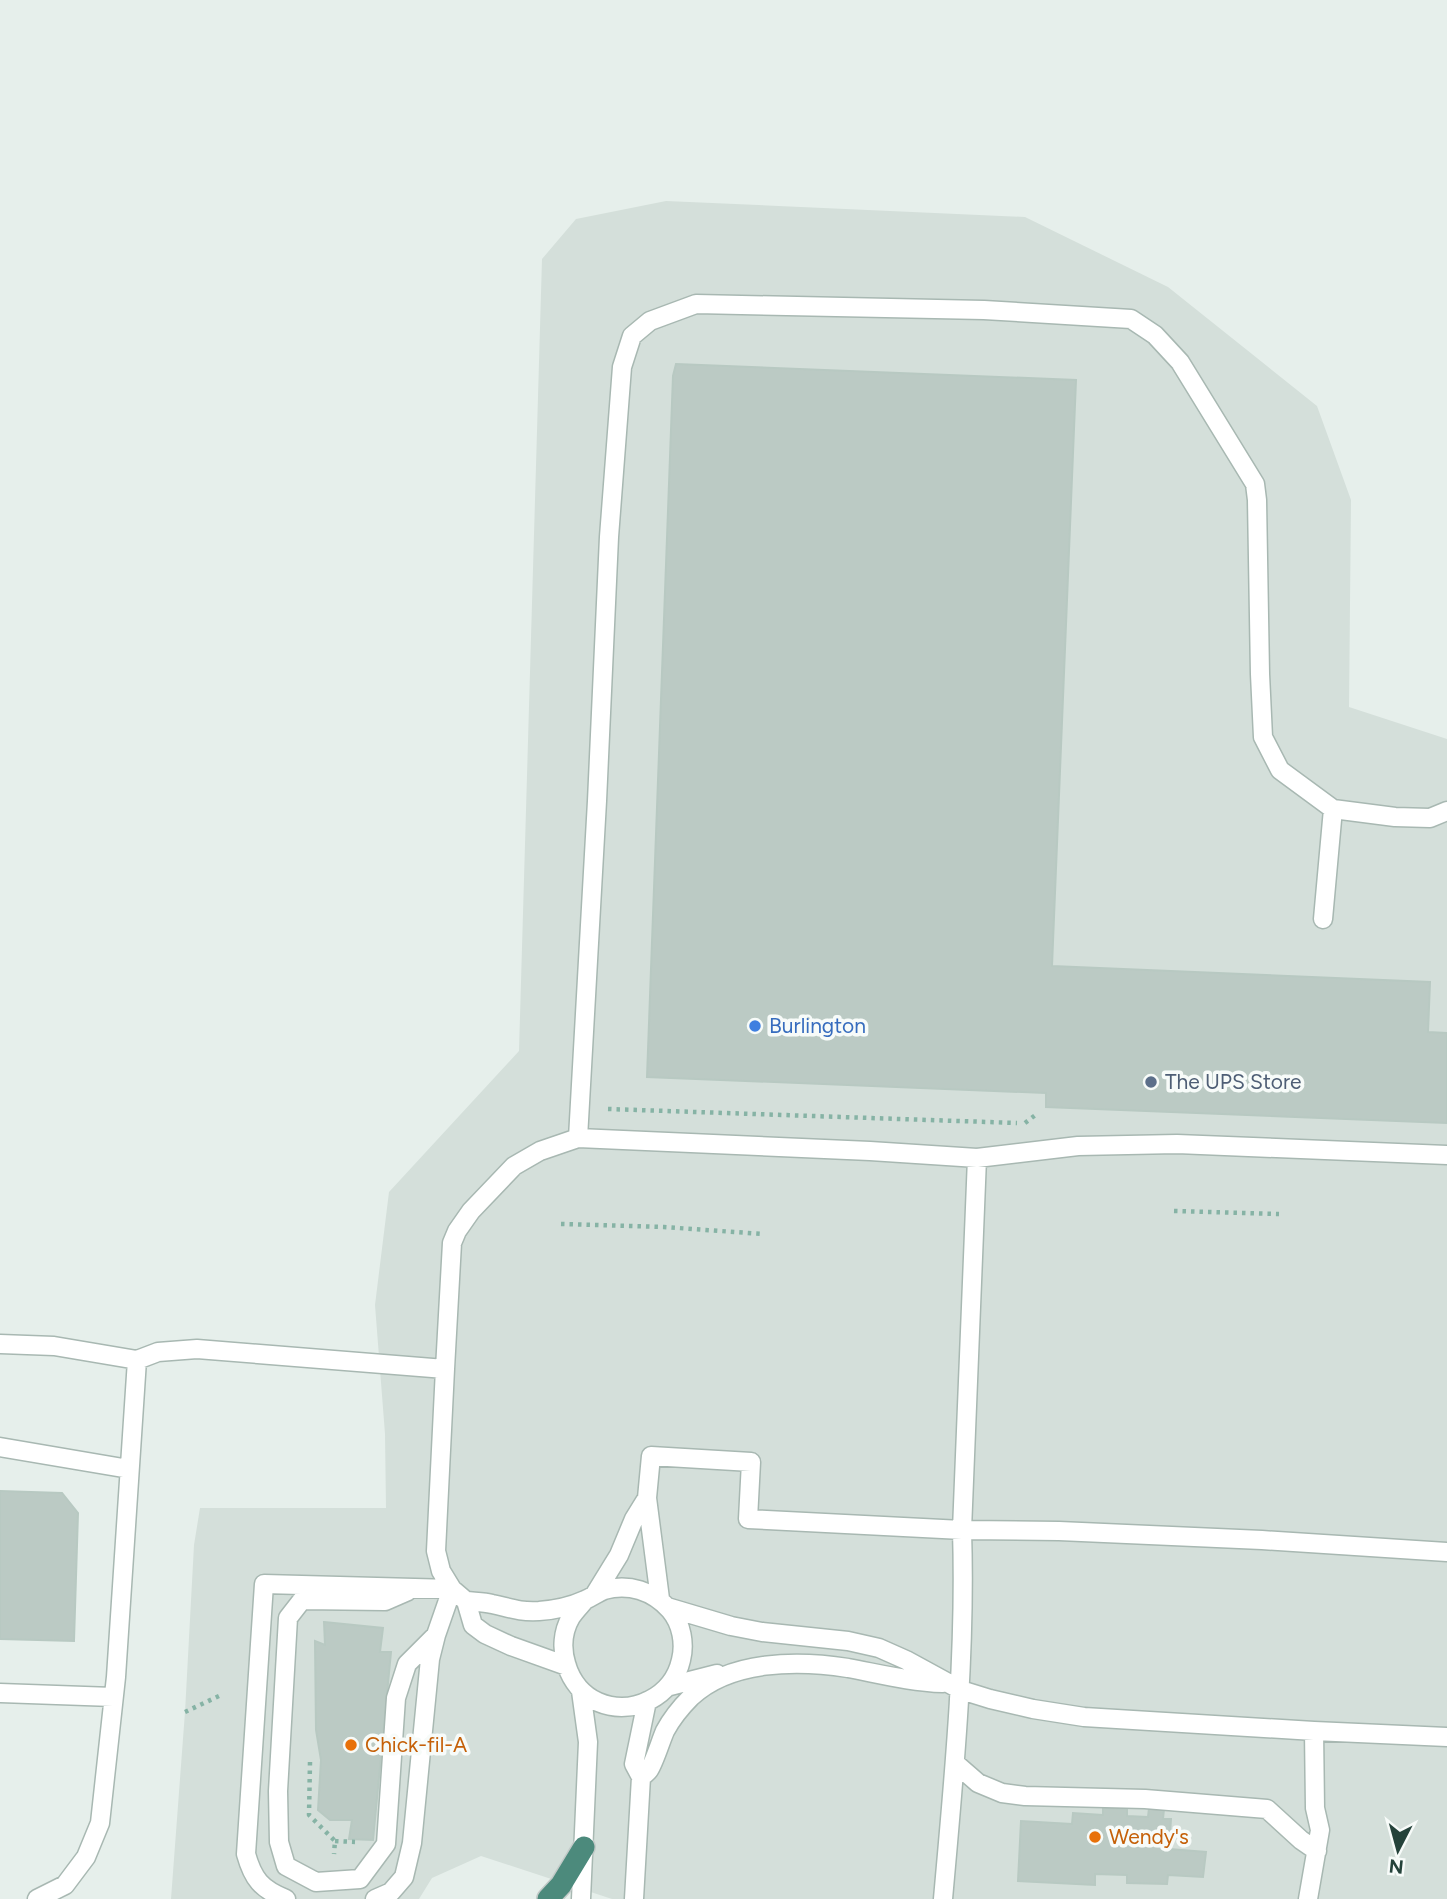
<svg xmlns="http://www.w3.org/2000/svg" width="1447" height="1899" font-family="Figtree,sans-serif">
<style>
.built{fill:#d4dfda}
.building{fill:#bbcac4;stroke:#b8c9c2;stroke-width:2}
.lines{fill:none;stroke-linecap:round;stroke-linejoin:round}
.service-casing{stroke:#a8b8b2;stroke-width:21}
.trunk-casing{stroke:#c2cac8;stroke-width:24}
.path{stroke:#86b3a5;stroke-width:4.5;stroke-dasharray:3.5 5;stroke-linecap:butt}
.service{stroke:#fff;stroke-width:18}
.trunk{stroke:#4c8a7c;stroke-width:21}
.shop-dot{fill:#3f7fe0;stroke:#f7fbf9;stroke-width:2.5}
.service-dot{fill:#5c6f8a;stroke:#f7fbf9;stroke-width:2.5}
.food-dot{fill:#e8710a;stroke:#f7fbf9;stroke-width:2.5}
.labels{text-anchor:middle;stroke-width:7;stroke-linejoin:round;paint-order:stroke}
.shop-label{font-size:21px;fill:#366cbe;stroke:#f7fbf9;text-anchor:start}
.service-label{font-size:21px;fill:#4e5e75;stroke:#f7fbf9;text-anchor:start}
.food-label{font-size:21px;fill:#c56008;stroke:#f7fbf9;text-anchor:start}
</style>
<rect width="100%" height="100%" fill="#e6efeb"/>
<path class="built" d="M666,201L1025,217L1168,287L1317,406L1351,500L1349,707L1447,739V1899H612L481,1856L432,1878L419,1899H171L185,1712L194,1545L200,1508H386L385,1434L375,1305L389,1192L519,1051L542,259L576,219Z"/>
<path class="building" d="M676,364L1076,380L1052,966L1430,982L1428,1032L1447,1033V1123L1046,1107V1093L647,1077L673,376Z
M0,1491L62,1493L78,1513L74,1641L0,1639Z
M324,1622L383,1628L380,1652H391L373,1840L349,1839L352,1820H330L318,1810L321,1760L316,1730L315,1641L325,1645Z
M1103,1808L1127,1809V1816L1148,1817L1149,1808L1164,1809L1163,1819H1171L1169,1849L1206,1852L1203,1877L1168,1875L1167,1884L1127,1883V1875L1095,1874V1885L1018,1881L1021,1821L1072,1824L1073,1813L1103,1815Z"/>
<g class="lines">
<defs>
<path id="service" d="M1323,919L1333,809
M578,1138L870,1151L977,1158L1078,1146L1177,1144L1447,1155
M0,1344L54,1346L137,1360
M445,1369L436,1551L441,1571L452,1589L466,1601L473,1625L485,1634L511,1646L567,1666
M0,1447L129,1469
M408,1591L385,1601L302,1600L288,1618L278,1791L279,1842L286,1866L316,1882L360,1879L386,1844L396,1698L407,1664L436,1635
M595,1594L619,1555L634,1519L647,1498
M660,1599L647,1498L651,1456L751,1462L748,1519L962,1530L1059,1531L1262,1540L1447,1552
M466,1601C474,1602 484,1602 492,1604C511,1608 518,1612 539,1611C553,1610 572,1606 585,1600C592,1597 597,1593 604,1590C629,1583 653,1591 670,1610C682,1624 685,1644 681,1660C673,1696 633,1717 598,1702C567,1688 554,1646 571,1617C575,1611 580,1606 585,1600
M667,1607L731,1626L762,1632L848,1641L879,1648L906,1660L961,1690L990,1699L1033,1709L1084,1717L1314,1731L1447,1737
M670,1686L717,1674
M0,1693L113,1697
M955,1763L978,1783L1002,1793L1025,1796L1145,1799L1267,1809L1301,1840L1317,1851
M641,1777C644,1775 647,1773 649,1770C654,1763 661,1740 665,1731C672,1718 681,1707 691,1697C730,1660 798,1660 848,1668C880,1674 911,1682 943,1683
M37,1899L65,1885L86,1857L100,1823L116,1677L137,1360L158,1352L197,1349L445,1369L452,1243L457,1231L471,1211L514,1166L540,1151L578,1138L597,801L609,537L622,367L632,336L650,321L696,304L984,310L1131,319L1155,335L1180,362L1255,484L1257,500L1260,674L1263,737L1280,770L1333,809L1395,817L1430,818L1447,811
M286,1899C261,1889 253,1879 246,1854L264,1584L452,1589L436,1635L430,1659L412,1843L404,1877L391,1892L375,1899
M581,1899L588,1742L581,1691
M634,1899L641,1777L634,1764L647,1701
M943,1899C954,1776 966,1653 962,1530L977,1158
M1308,1899L1320,1830L1315,1808L1314,1731"/>
<path id="trunk" d="M548,1899L561,1885L584,1847"/>
</defs>
<use href="#service" class="service-casing"/>
<use href="#trunk" class="trunk-casing"/>
<path class="path" d="M608,1109L1017,1123
M1025,1123L1038,1113
M1174,1211L1279,1214
M561,1224L664,1227L763,1234
M185,1712L219,1696
M310,1762L309,1815L335,1841L334,1854
M335,1841L355,1842"/>
<use href="#service" class="service"/>
<use href="#trunk" class="trunk"/>
</g>
<circle class="shop-dot" cx="755" cy="1026" r="7"/>
<circle class="service-dot" cx="1151" cy="1082" r="7"/>
<g class="food-dot">
<circle cx="351" cy="1745" r="7"/>
<circle cx="1095" cy="1837" r="7"/>
</g>
<g class="labels">
<g class="shop-label">
<text x="769" y="1033">Burlington</text>
</g>
<g class="service-label">
<text x="1165" y="1089">The UPS Store</text>
</g>
<g class="food-label">
<text x="365" y="1752">Chick-fil-A</text>
<text x="1109" y="1844">Wendy's</text>
</g>
</g>
<g transform="translate(1398 1850) rotate(186)" stroke="#f7fbf9" stroke-width="5" paint-order="stroke">
<path d="M0-5L12 26L0 18L-12 26Z" fill="#24423a"/>
<text y="-10" font-size="19" font-weight="bold" text-anchor="middle" fill="#24423a">N</text>
</g>
</svg>
